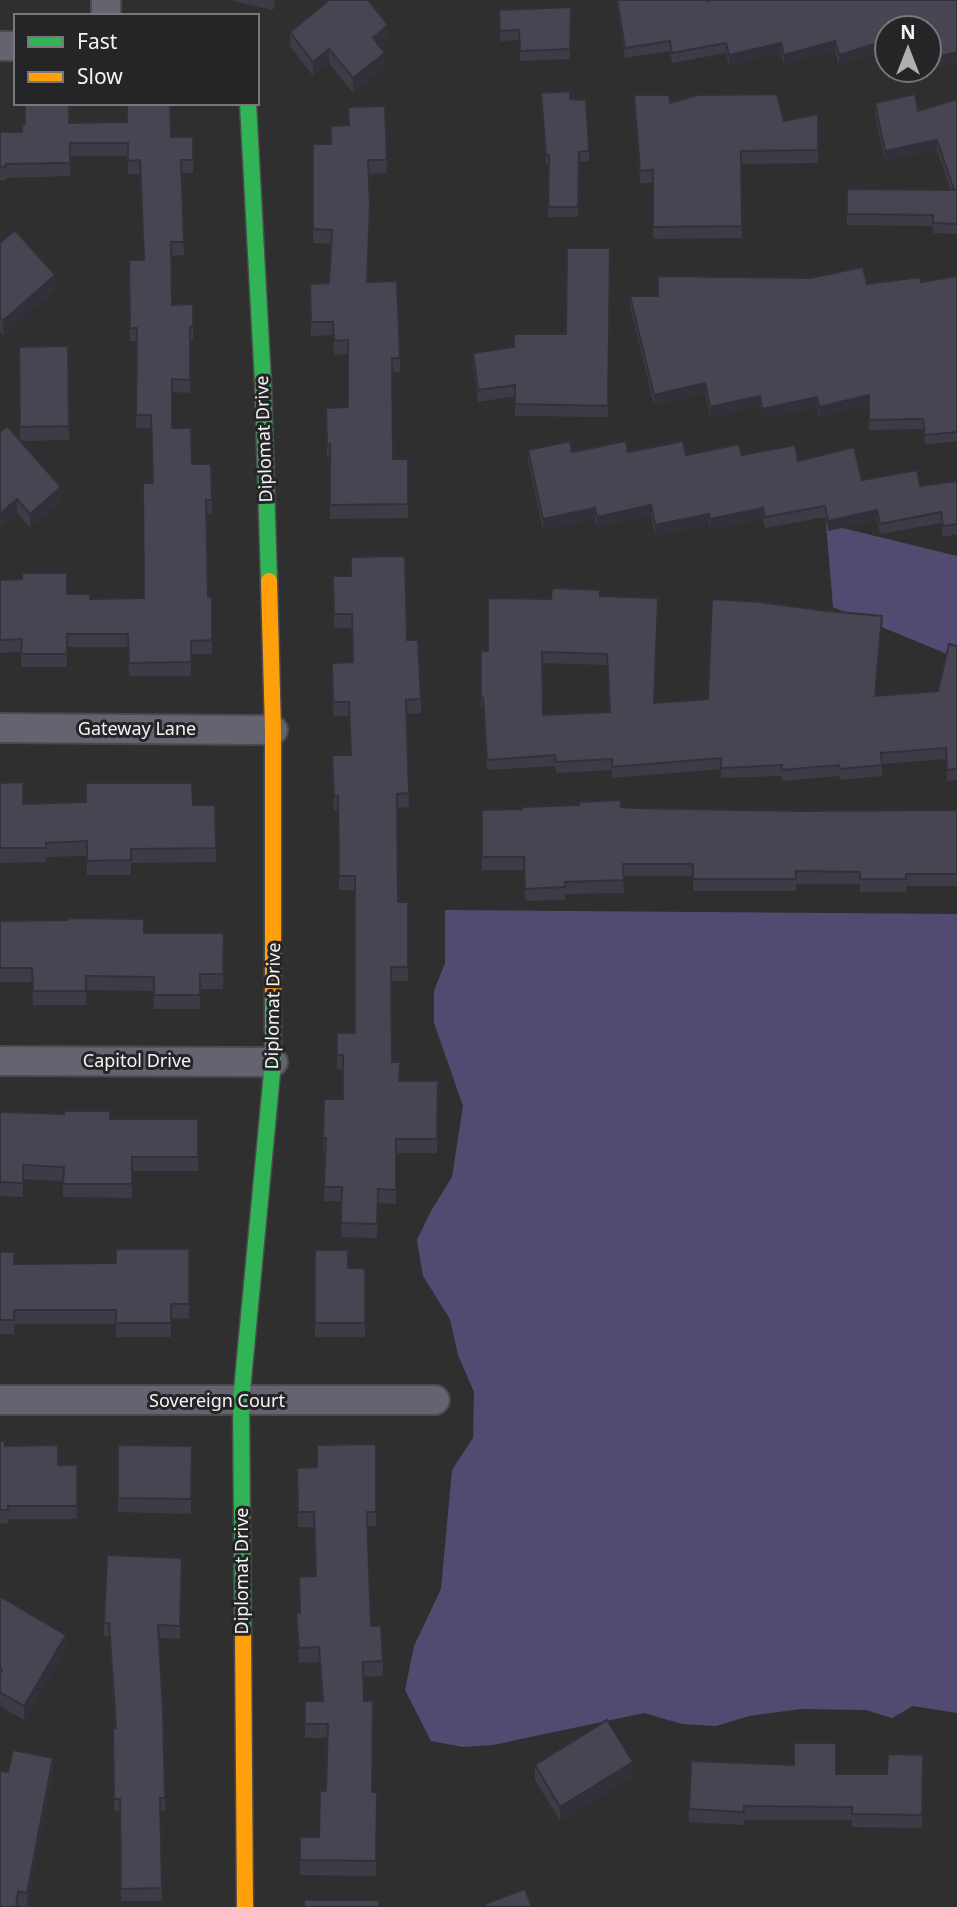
<svg xmlns="http://www.w3.org/2000/svg" width="957" height="1907" font-family="'Noto Sans',sans-serif">
<style>
.green{fill:#524b71}
.lines{fill:none;stroke-linecap:round;stroke-linejoin:round}
.street-casing{stroke:#4b4b4c;stroke-width:32}
.fast-casing{stroke:#4b4b4c;stroke-width:19}
.slow-casing{stroke:#4b4b4c;stroke-width:19}
.street{stroke:#65636f;stroke-width:28}
.fast{stroke:#30b455;stroke-width:16}
.slow{stroke:#ff9f0a;stroke-width:16}
.wall{fill:#3e3b47;fill-rule:evenodd}
.shaded-wall{fill:#323039}
.building{fill:#484552;stroke:#323039;stroke-width:2;fill-rule:evenodd}
.labels{text-anchor:middle;stroke-width:6;stroke-linejoin:round;paint-order:stroke}
.street-label{font-size:18px;fill:#f4f4f5;stroke:#252427}
</style>
<rect width="100%" height="100%" fill="#2f2f30"/>
<path class="green" d="M826,524L957,556V658L833,607Z
M445,910L957,914V1713L913,1706L892,1718L866,1710L801,1709L749,1716L716,1726L682,1724L644,1713L493,1745L463,1747L431,1741L405,1690L414,1646L441,1589L452,1470L473,1438L474,1392L458,1355L450,1319L423,1276L417,1240L431,1211L452,1177L463,1106L434,1023V991L445,963Z"/>
<g class="lines">
<defs>
<path id="street" d="M106,0V16
M0,46H16
M0,728L273,730
M0,1061L273,1062
M0,1400H435"/>
<path id="fast" d="M248,103L263,383L269,581
M243,1631L241,1401L273,1062V995"/>
<path id="slow" d="M269,581L273,730V995
M243,1631L245,1907"/>
</defs>
<use href="#street" class="street-casing"/>
<use href="#fast" class="fast-casing"/>
<use href="#slow" class="slow-casing"/>
<use href="#street" class="street"/>
<use href="#fast" class="fast"/>
<use href="#slow" class="slow"/>
</g>
<path class="wall" d="M229,0H275L273,10Z
M616,0H707V1L957,0V62L936,67L934,58L929,60V28H887V49L839,65L835,51L784,64L781,53L729,65L726,53L672,63L670,51L625,58Z
M571,7L570,59L520,61L519,40L500,41L499,10Z
M290,32L388,40L380,47L385,67L353,93L329,63L313,76L290,46Z
M541,93L570,99L589,151V161L579,162L578,217H548L549,165H546Z
M634,95L670,103L784,121L818,114V163L741,164L742,238L653,239V183H640Z
M957,99V234L933,233V226L847,225V189L951,190L937,150L885,161L875,114V103L918,111Z
M348,107L387,160V173L369,174L368,282L400,358V372H392L393,459H408V518L330,519V458H327L326,408L348,407V354L334,355L333,335L311,336L310,284L329,283L331,244L313,243V144H331L348,125Z
M69,123L171,137H193V173H182L184,255L171,256L172,305L193,327V340H190V393L172,392V428L192,464H211L212,514H207L208,597H212V654H191V676H129L128,647H67V667H21V652L0,653V580L90,599L144,598L153,483L151,428H136L137,341H130L129,260H144L140,174H128V156H70V176L6,178V180H0V132H22Z
M0,243L55,290L3,336L0,332Z
M610,248L608,417L515,416V396L478,402L473,364V353L514,347L566,334Z
M957,276V441L925,445L923,429L869,430V405L819,417L817,407L762,418L760,406L710,417L705,393L654,405L630,306V296H658L921,282Z
M68,346L69,440L21,441L61,501L30,528L17,513L0,528L20,440L19,347Z
M528,450L572,452H628L742,455L798,461L862,480L920,486L957,481V534L943,537L941,523L880,534L877,520L828,531L825,517L765,528L763,519L710,530L709,524L655,536L651,516L597,527L595,519L543,530L528,460Z
M333,576H351L407,640L421,699V713L406,714L409,807L397,808L398,902H408V981H391L392,1062L400,1081H438L437,1153H396V1204L378,1203L377,1238L341,1237L342,1201H324L326,1152H323L324,1099H343V1069H337V1033H355V890H339L338,810H334L332,769V755H351L349,716H333L332,663L353,662L352,628H334Z
M600,596L655,703L708,699L882,627L876,696L938,691L957,646V780L947,781L946,759L882,764V776L840,780L839,776L782,781V776L721,778V769L612,778V770L556,773L555,766L487,770L483,708H481V651H488L551,599ZM542,663L607,665L609,712L543,715Z
M0,783L23,804L215,805L216,862L131,863V875H87V856L46,857V862L0,863Z
M621,807L796,811L957,810V886H906V892H860V884H796V891H693V876H623L624,893L565,894V900L525,901L524,870H482V810Z
M0,921L144,933H224L223,989H200V1009H154V991L86,990V1005H33L32,982H0Z
M0,1112L110,1119H198V1171H132V1198L63,1197V1181L23,1179V1197L0,1196Z
M189,1249V1319L171,1318V1337H116V1324H14V1334H0V1252L14,1264L116,1263Z
M315,1250L348,1268H365V1337H315Z
M0,1441L5,1446L58,1465H77V1519H8V1523L0,1524Z
M376,1444V1526H368L371,1626L383,1661V1676L363,1677L372,1792H377L376,1876L300,1875V1837H319L326,1791L327,1738H305V1701H322L319,1662L299,1663L296,1613H299L316,1576L314,1527H298L297,1468L317,1467Z
M118,1445L192,1446L191,1514L118,1512Z
M182,1570L180,1639L159,1638L165,1798V1811H161L162,1901H121L120,1811H114L113,1728H115L109,1636H104V1623Z
M0,1599L66,1649L24,1720L0,1706Z
M923,1755L922,1828L852,1827V1820H744V1825L689,1822V1809L794,1765L836,1774H887Z
M535,1765L633,1777L560,1821L535,1780Z
M8,1772H53L27,1907L18,1906Z"/>
<path class="shaded-wall" d="M388,25V40L373,52V38Z
M887,40V49L839,65V55Z
M835,41V51L784,64V55Z
M781,43V53L729,65V55Z
M934,48V58L929,60V50Z
M329,49V63L313,76V62Z
M957,52V62L936,67V57Z
M385,53V67L353,93V78Z
M937,140V150L885,161V151Z
M55,275V290L3,336V321Z
M705,383V393L654,405V395Z
M869,395V405L819,417V407Z
M760,396V406L710,417V407Z
M817,397V407L762,418V409Z
M61,487V501L30,528V514Z
M17,499V513L0,528V514Z
M651,505V516L597,527V517Z
M595,508V519L543,530V519Z
M763,508V519L710,530V519Z
M877,510V520L828,531V521Z
M709,514V524L655,536V525Z
M882,616V627L875,707V696Z
M66,1635V1649L24,1720V1706Z
M53,1758V1772L27,1907V1893Z
M633,1762V1777L560,1821V1807Z"/>
<path class="building" d="M329,0H368L388,25L373,38L385,53L353,78L329,49L313,62L290,32Z
M617,0H707V1L712,0H957V52L936,57L934,48L929,50V28H887V40L839,55L835,41L784,55L781,43L729,55L726,43L672,53L670,41L625,48Z
M571,7L570,49L520,51L519,30L500,31L499,10Z
M570,91V99L586,100L589,151L579,152L578,207H548L549,155H546L541,93Z
M777,94L784,121L818,114V150L741,151L742,226L653,227V170L640,171L634,95H669L670,103L697,95Z
M915,94L918,111L957,99V224L933,223V215L847,214V189L954,190L937,140L885,151L875,103Z
M25,103H69V123L127,122V103H170L171,137H193V160H181L184,242H171L172,305L193,304V327H190V380L172,379V428H191L192,464H211L212,500H206L208,597H212V640L191,641V662L129,663L128,634H67V654H21L22,639L0,640V580L22,579V573H67V594H90V599L144,598L143,483H153L151,415H136L137,328H130L129,260H144L140,160L128,161V143H70V163L6,164V167H0V132H22V124H25Z
M385,106L387,160H368L370,204L367,282L397,281L400,358H392L393,459H408V504L330,505V444H327L326,408L348,407V340L334,341L333,322H311L310,284L329,283L332,230L313,229V144H331V126L349,125L348,107Z
M15,230L55,275L3,321L0,318V243Z
M567,248H610L608,406L515,404V385L478,390L473,353L514,347V334H566Z
M863,267L867,284L920,277L921,282L957,276V432L925,435L923,419L869,420V395L819,407L817,397L762,409L760,396L710,407L705,383L654,395L630,296H658V276L810,278Z
M68,346L69,426L20,427L19,347Z
M7,426L61,487L30,514L17,499L0,514V432Z
M570,441L572,452L626,441L628,452L683,441L686,455L739,444L742,455L795,445L798,461L854,447L862,480L917,470L920,486L957,481V524L943,526L941,512L880,524L877,510L828,521L825,506L765,517L763,508L710,519L709,514L655,525L651,505L597,517L595,508L543,519L528,450Z
M405,556L407,640H418L421,699L406,700L409,793L397,794L398,902H408V967H391L392,1062H400L399,1081H438L437,1139H396V1190L378,1189L377,1224L341,1223L342,1187H324L326,1138H323L324,1099H343V1055H337V1033H355V876H339L338,796H334L332,755H351L349,702H333L332,663L353,662L352,614H334L333,576H351V557Z
M552,588L600,590V596L658,598L654,703L708,699L712,599L761,602L827,611L882,616L875,696L938,691L949,644L957,646V769L947,770L946,748L881,753L882,765L840,769L839,765L782,770V765L721,768V758L612,767V759L556,762L555,755L487,760L483,698H481V651H488V598L551,599ZM542,652L607,654L610,712L543,715Z
M23,782V804L86,802V783H192L193,805H215L216,848L131,849V860L87,861V841L46,843V848H0V783Z
M621,800V807L633,808L796,811L957,810V874H906V879H860V872L796,871V879H693V864H623L624,880L565,882V887L525,889L524,857H482V810L522,809V807L579,805V802Z
M68,918L144,919V933H224L223,974H200V995H154V977L86,976V991H33L32,968H0V921L68,920Z
M64,1111H110V1119H198V1157H132V1184H63L64,1167L23,1165V1183L0,1182V1112L64,1114Z
M116,1249H189V1304H171V1323H116V1310H14V1320H0V1252H14V1264L116,1263Z
M315,1250H348V1268H365V1323H315Z
M0,1441H5V1446L58,1445V1465H77V1506H8V1510H0Z
M376,1444V1512H367L371,1626H381L383,1661L363,1662L364,1701H373L372,1792H377L376,1861L300,1860V1837H319L320,1791H326L328,1724H305V1701H323L319,1647L299,1648L296,1613H300L299,1577L316,1576L314,1512H298L297,1468L317,1467V1445Z
M118,1445L192,1446L191,1499L118,1498Z
M107,1555L182,1558L180,1626L158,1625L163,1711L165,1798H160L162,1888L121,1889L120,1799H114L113,1728H116L109,1623H104Z
M1,1597L66,1635L24,1706L0,1692V1673L2,1670L0,1668V1599Z
M607,1720L633,1762L560,1807L535,1765Z
M794,1743H836V1774H887L888,1754L923,1755L922,1815L852,1814V1807L744,1806V1812L689,1809L691,1761L794,1765Z
M13,1750L53,1758L27,1893L18,1891L16,1907H0V1771L8,1772Z
M525,1889L532,1907H486L485,1904Z
M304,1900H379V1907H304Z"/>
<g class="labels">
<g class="street-label">
<text transform="translate(264 439) rotate(-92)" y="6">Diplomat Drive</text>
<text x="137" y="735">Gateway Lane</text>
<text transform="translate(273 1006) rotate(-89)" y="6">Diplomat Drive</text>
<text x="137" y="1067">Capitol Drive</text>
<text x="217" y="1407">Sovereign Court</text>
<text transform="translate(242 1571) rotate(-90)" y="6">Diplomat Drive</text>
</g>
</g>
<rect x="14" y="14" width="245" height="91" fill="#252427" stroke="#787779" stroke-width="2"/>
<rect x="28" y="37" width="35" height="10" fill="#30b455" stroke="#787779" stroke-width="2"/>
<text x="77" y="49" font-size="21" fill="#f4f4f5">Fast</text>
<rect x="28" y="72" width="35" height="10" fill="#ff9f0a" stroke="#787779" stroke-width="2"/>
<text x="77" y="84" font-size="21" fill="#f4f4f5">Slow</text>
<g transform="translate(908 49)"><circle r="33" fill="#252427" stroke="#787779" stroke-width="2"/>
<path d="M0-5L12 26L0 18L-12 26Z" fill="#afafb0"/>
<text y="-10" font-size="19" font-weight="bold" text-anchor="middle" fill="#f4f4f5">N</text>
</g>
</svg>
